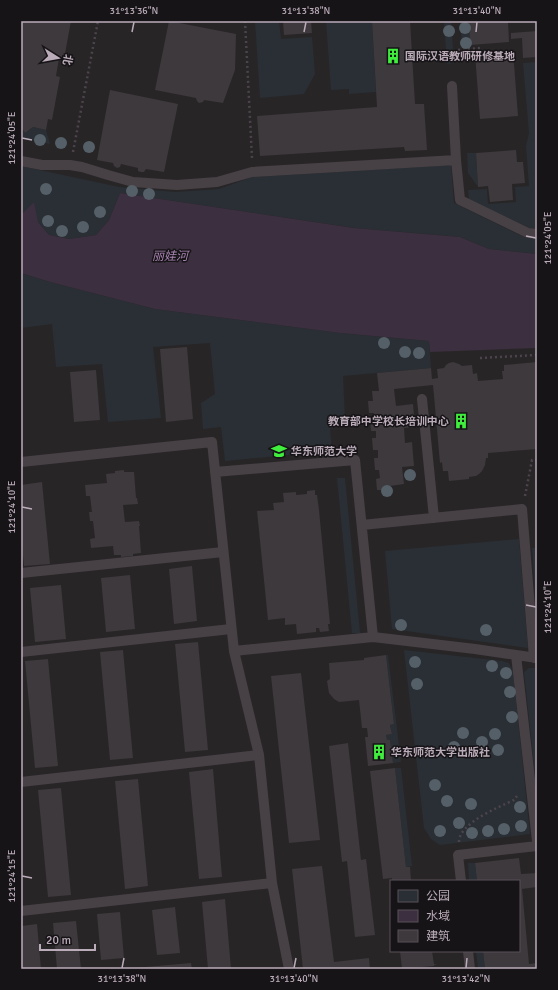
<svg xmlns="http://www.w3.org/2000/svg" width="558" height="990" font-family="Signika,'Noto Sans SC',sans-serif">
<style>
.built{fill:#282527;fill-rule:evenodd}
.green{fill:#292f34}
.water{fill:#3c2f3f}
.building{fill:#3d393c}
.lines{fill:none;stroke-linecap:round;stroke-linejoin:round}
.path{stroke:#4c444c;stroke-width:2.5;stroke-dasharray:2 3;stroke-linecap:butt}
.lane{stroke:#474146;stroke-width:10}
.tree{fill:#555f67}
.ticks{fill:none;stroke:#bbacba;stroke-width:1.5}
.labels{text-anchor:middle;stroke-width:3;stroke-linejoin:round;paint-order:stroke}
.poi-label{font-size:11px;font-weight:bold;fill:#bbacba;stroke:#161416;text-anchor:start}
.water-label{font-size:12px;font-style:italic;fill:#aa84b4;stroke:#161416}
.neatline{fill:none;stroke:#bbacba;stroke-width:1.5}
.ticks-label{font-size:10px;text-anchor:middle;fill:#bbacba}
</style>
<rect width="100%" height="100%" fill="#1b191b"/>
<path class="built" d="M21,21H537V969H21ZM391,881H519V951H391Z"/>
<path class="green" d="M255,21H279L281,39L312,37L315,74L304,94L260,98Z
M326,21H372L376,92L349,94V89L331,90Z
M444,21H451L454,63L447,64Z
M460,21H469L470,45H462Z
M537,62V229L530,228L469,200L468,190L487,189L488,204L516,202L515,187L529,186L526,146L529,133L523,63Z
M21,127L25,133L33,127L46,130L50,144L21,138Z
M467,153H476L478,187L468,173Z
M451,165L454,203L526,238L537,239V254L489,249L460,237L355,228L120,193L109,220L96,235L69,239L49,235L38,222H21V166L119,187L175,192L219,189L252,177Z
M21,273L50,282L155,309L340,333L429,341L431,368L343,376L345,420L330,429L332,451L225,461L221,427L203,429L201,403L215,394L210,343L153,347L161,418L108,422L102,364L56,367L52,324L21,328Z
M337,478H345L360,633H352Z
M519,539L528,648L392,629L385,551Z
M532,548H537V615Z
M404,650L502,661L509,663L513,671L530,834L440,845L431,839L424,828Z
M386,655H388L401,762L393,763L390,740H387L386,735L392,734L390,725L394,724Z
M529,668H537V792L524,672Z
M395,768H401L412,866L406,867Z
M468,863H475L477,881H469Z
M476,951H483L485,969H478Z"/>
<path class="water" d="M120,193L354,228L460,237L489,249L537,254V348L430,352L429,341L340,333L155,309L50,282L21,273V215L34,202L38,222L49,235L69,239L96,235L109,220Z"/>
<path class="building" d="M22,21H71L64,59L59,58L56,76L60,77L52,120L48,119L46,130L33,127L25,133L21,127Z
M169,21L236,34L235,70L223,103L204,100L203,102L199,103L197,101L196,98L155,90Z
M283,21H311L312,33L284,35Z
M372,21H410L415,104H424L427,150L405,151L404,147L260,156L257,116L377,107Z
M469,21H508L509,42L470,45Z
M537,31V57L523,58L522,38L511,39V33Z
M513,51L518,116L480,119L475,54Z
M110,90L178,104L164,172L146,169L144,172H141L138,171V168L121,164L120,167L117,168L114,166L113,163L97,160Z
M516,150L517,162H523L525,183L512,184L513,200L490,202L488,186L478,187L476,153Z
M187,347L193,419L166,422L160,349Z
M453,362L459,364L462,366L472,365L473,374L477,373L478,381L503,379L502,371H504V365L537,362V449L488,453V458H486L485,465L482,471L479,474L476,476L469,477V479L449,481L448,471H443L442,462L440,463L433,385L394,389L396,406L413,404L415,427L404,428L405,443L412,442L414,466L402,467L404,484L383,487V490H377L376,479L380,478L379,470H375L374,458H378V450H373L372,438H376V431H371L370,419H375L374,413H369L368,401H373L372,391H379L377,373L431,368L432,379L438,378L437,369L444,368L446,365L449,363Z
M96,370L100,420L74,422L70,372Z
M124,470V472H134L136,498H137L138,504L123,505L125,522L139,521L140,526H139L141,553L133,554V556L121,557V555H114L113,546L91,548L90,539L95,538L93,521H90L89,512H92L90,496H86L85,485L107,483L106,474L115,473V471Z
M42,482L50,564L24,566L21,534V485Z
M315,490V495H317L319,510L330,624H328L329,631L320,632L319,628H316V632L297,634L296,624L285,625V618L268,620L257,511L274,510L273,503L284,502L283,493L296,492V495L307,494V491Z
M192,566L197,621L174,624L169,569Z
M130,575L135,629L106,632L101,578Z
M61,585L66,639L35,642L30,588Z
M198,642L208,750L185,752L175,644Z
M123,650L133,758L110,760L100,652Z
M386,655L394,724L390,725L392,734L386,735L387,740H390L393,763L368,766L365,737H368L367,728H362L359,700L339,702L334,699L329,693L327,681L330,679L329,663L364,660V658Z
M48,659L58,766L35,768L25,661Z
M301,673L320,840L289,843L271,676Z
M348,743L361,860L366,859L375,935L355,937L347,861L342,862L329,746Z
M395,768L406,867H410L411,881H392V878L383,879L370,771Z
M213,769L222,877L199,879L189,772Z
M138,779L148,886L125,889L115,781Z
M61,788L71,895L48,897L38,790Z
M519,858L521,874L537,873V887L522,889L529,964L537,963V969H485L483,951H519V881H477L475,863Z
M322,866L334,962L369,958L370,969H303L292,869Z
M225,899L231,969H208L202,902Z
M175,907L180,953L157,955L152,910Z
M120,912L124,958L101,960L97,914Z
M76,921L81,969H57L53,923Z
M37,924L41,969H21V926Z
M400,951H432L434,964L437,965H434V966L402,969Z
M191,963L192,969H134V968Z"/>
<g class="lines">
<path class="path" d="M245,21L252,158
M458,50L481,48
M73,152L98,21
M480,358L537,355
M525,496L532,460H537
M459,842C459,823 499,807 514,800L517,796"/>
<path class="lane" d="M452,86L456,160
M21,161L42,165H70L82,167L108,175L133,182L177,185L217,182L252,172L456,160L460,200L528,233L537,234
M422,399L434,518
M21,462L212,442L234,651L259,755L272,883L289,969
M215,472L355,460L373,637
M362,525L522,509L534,658
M21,573L223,552
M234,651L373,637L475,649L537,658
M21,652L231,629
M516,655L537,841
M21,782L259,755
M461,881L458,855L537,846
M21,911L272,883
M468,951L470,969"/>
</g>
<g class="tree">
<circle cx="465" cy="28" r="6"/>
<circle cx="449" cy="31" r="6"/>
<circle cx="466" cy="43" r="6"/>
<circle cx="451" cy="56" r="6"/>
<circle cx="40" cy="140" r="6"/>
<circle cx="61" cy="143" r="6"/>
<circle cx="89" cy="147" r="6"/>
<circle cx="46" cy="189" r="6"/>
<circle cx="132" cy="191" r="6"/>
<circle cx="149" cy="194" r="6"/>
<circle cx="100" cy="212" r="6"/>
<circle cx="48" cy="221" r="6"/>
<circle cx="83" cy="227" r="6"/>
<circle cx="62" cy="231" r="6"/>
<circle cx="384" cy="343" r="6"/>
<circle cx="405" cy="352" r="6"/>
<circle cx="419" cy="353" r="6"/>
<circle cx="410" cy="475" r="6"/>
<circle cx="387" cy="491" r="6"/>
<circle cx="401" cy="625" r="6"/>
<circle cx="486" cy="630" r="6"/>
<circle cx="415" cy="662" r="6"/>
<circle cx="492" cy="666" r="6"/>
<circle cx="506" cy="673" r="6"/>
<circle cx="417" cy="684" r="6"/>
<circle cx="510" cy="692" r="6"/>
<circle cx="512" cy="717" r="6"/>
<circle cx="463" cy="733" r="6"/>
<circle cx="495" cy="734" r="6"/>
<circle cx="482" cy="742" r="6"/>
<circle cx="454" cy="747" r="6"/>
<circle cx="498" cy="750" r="6"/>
<circle cx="465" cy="752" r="6"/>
<circle cx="435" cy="785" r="6"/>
<circle cx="447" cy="801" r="6"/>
<circle cx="471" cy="804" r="6"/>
<circle cx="520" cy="807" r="6"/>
<circle cx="459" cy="823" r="6"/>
<circle cx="521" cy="826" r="6"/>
<circle cx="504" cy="829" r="6"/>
<circle cx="440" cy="831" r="6"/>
<circle cx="488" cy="831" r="6"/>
<circle cx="472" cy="833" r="6"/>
</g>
<path class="ticks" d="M132,32L134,22M304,32L306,22M476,32L477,22M22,138L32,140M526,236L536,238M22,507L32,509M526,605L536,607M22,876L32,878M122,968L124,958M294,968L296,958M466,968L467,958"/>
<defs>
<symbol id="building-bare" viewBox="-9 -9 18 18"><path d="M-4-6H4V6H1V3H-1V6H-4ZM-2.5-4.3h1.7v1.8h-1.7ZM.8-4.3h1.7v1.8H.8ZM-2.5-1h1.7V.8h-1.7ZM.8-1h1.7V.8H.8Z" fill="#40ef3e" stroke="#161416" stroke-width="2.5" paint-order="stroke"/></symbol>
<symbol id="university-bare" viewBox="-9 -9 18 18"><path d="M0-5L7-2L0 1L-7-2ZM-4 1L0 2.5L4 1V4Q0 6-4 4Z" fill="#40ef3e" stroke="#161416" stroke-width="2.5" paint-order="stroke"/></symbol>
</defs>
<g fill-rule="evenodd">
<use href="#building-bare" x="382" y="45" width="22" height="22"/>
<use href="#building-bare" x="450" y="410" width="22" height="22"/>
<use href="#university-bare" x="268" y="440" width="22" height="22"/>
<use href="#building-bare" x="368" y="741" width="22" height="22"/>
</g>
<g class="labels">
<g class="poi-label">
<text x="405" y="60">国际汉语教师研修基地</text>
<text x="449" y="425" text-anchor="end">教育部中学校长培训中心</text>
<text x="291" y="455">华东师范大学</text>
<text x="391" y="756">华东师范大学出版社</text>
</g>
<g class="water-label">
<text x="170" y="260">丽娃河</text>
</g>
</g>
<rect width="558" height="990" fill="none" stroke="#161416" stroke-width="44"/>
<rect x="390" y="880" width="130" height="72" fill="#161416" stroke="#585158"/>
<rect x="398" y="890" width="20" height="12" fill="#292f34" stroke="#585158"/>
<text x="426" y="900" font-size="12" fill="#bbacba">公园</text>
<rect x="398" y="910" width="20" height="12" fill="#3c2f3f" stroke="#585158"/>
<text x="426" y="920" font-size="12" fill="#bbacba">水域</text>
<rect x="398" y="930" width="20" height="12" fill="#3d393c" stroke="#585158"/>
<text x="426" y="940" font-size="12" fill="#bbacba">建筑</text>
<g transform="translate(58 58) rotate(101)" stroke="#161416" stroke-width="3" paint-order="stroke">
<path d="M0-3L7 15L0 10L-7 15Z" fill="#bbacba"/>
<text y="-6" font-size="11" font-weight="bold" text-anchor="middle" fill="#bbacba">北</text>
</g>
<path d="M40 944v6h55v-6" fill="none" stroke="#bbacba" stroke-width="2"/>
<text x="46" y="944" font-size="12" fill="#bbacba" stroke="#161416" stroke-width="3" paint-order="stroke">20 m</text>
<rect x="22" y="22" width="514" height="946" class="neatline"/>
<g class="ticks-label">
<text x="134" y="14">31°13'36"N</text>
<text x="306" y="14">31°13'38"N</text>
<text x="477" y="14">31°13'40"N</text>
<text transform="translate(11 138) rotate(-90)" y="4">121°24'05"E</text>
<text transform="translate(547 238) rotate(-90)" y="4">121°24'05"E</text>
<text transform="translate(11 507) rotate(-90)" y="4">121°24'10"E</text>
<text transform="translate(547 607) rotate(-90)" y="4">121°24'10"E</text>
<text transform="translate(11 876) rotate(-90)" y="4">121°24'15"E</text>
<text x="122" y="982">31°13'38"N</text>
<text x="294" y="982">31°13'40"N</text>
<text x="466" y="982">31°13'42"N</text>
</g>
</svg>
